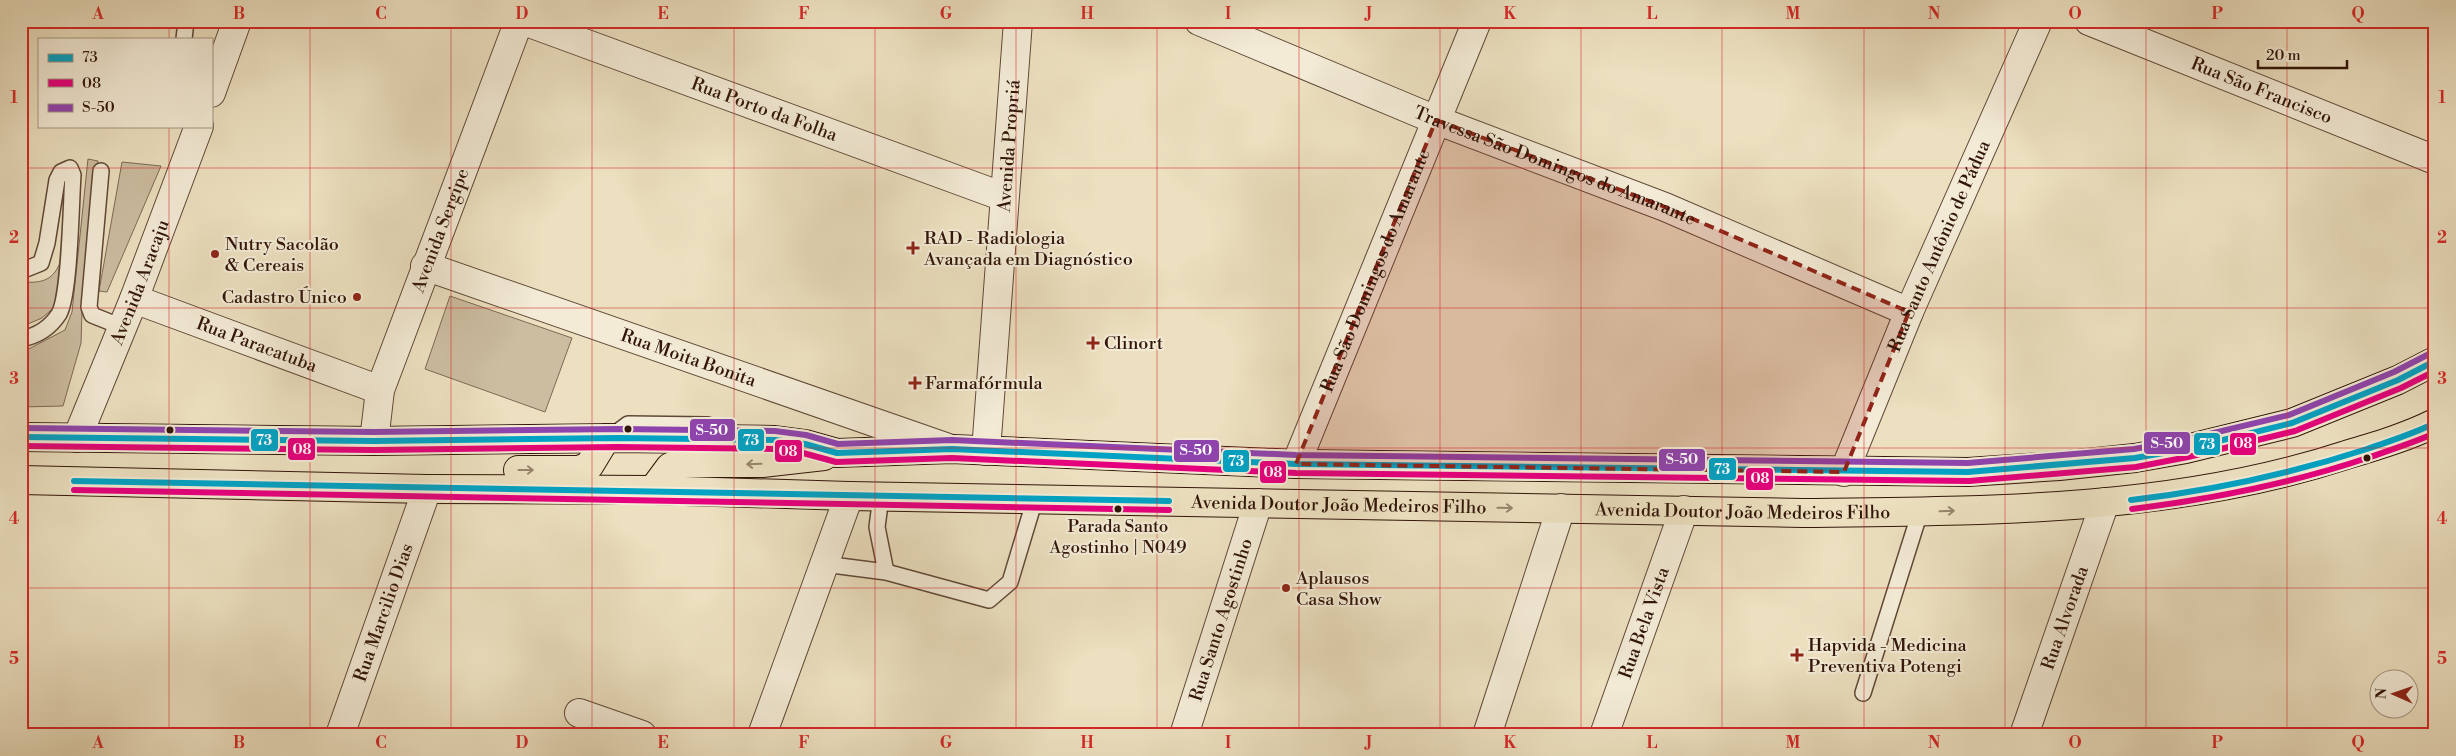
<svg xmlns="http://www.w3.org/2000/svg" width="2456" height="756" font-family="'Libre Bodoni',serif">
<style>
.green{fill:#ccbda1;stroke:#7e6954}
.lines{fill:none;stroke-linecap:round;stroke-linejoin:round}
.service-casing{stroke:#604836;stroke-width:18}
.minor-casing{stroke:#604836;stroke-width:30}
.primary-casing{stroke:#311508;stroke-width:30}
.service{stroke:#f3ebd6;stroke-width:15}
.minor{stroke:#f3ebd6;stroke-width:28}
.primary{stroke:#ece0c0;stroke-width:28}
.bus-1-casing{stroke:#f3ebd6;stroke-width:10}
.bus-2-casing{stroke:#f3ebd6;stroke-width:10}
.bus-3-casing{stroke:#f3ebd6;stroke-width:10}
.bus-1{stroke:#02a2c4;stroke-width:6}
.bus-2{stroke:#e5007d;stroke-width:6}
.bus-3{stroke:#8e44ad;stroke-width:6}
.oneway{stroke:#98856d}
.marked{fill:#8f2418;fill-opacity:0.2;stroke:#8f2418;stroke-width:4;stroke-dasharray:10 6;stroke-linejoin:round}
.grid{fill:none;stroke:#d62828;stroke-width:1;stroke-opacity:0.55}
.poi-dot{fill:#8f2418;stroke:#f3ebd6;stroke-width:2}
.bus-dot{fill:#311508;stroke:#f3ebd6;stroke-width:2}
.labels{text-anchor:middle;stroke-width:4;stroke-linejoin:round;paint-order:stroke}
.bus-label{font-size:17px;fill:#311508;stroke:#f3ebd6}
.street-label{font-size:18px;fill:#311508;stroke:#f3ebd6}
.poi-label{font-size:18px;fill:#311508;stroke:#f3ebd6;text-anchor:start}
.line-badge{stroke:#f3ebd6;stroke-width:2}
.badge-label{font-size:14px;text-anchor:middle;font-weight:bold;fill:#fff}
.neatline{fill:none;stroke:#d62828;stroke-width:2}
.grid-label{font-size:16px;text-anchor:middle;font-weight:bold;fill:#d62828}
</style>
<rect width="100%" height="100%" fill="#ece0c0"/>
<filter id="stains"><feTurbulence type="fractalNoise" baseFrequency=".004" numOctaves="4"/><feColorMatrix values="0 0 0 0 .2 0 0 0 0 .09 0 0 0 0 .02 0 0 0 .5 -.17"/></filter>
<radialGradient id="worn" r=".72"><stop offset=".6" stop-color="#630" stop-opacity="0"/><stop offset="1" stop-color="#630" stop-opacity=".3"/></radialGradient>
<path class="green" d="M88,159L98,161L82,311L81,343L63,406L21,407V353L65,330L72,312Z
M122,162L161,166L107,292L99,291Z
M60,263L59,303L42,318L21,327V282C40,283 52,282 60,263Z
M450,296L572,338L545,412L425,369Z"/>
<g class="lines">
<defs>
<path id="service" d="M184,39L186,21
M101,171L89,307L92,315L122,327
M21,339C37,336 50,328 59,314C70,295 71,202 73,175L70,168L61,172L57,180L47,243L41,263L26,269
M612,436L628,424L708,425
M881,497L877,527L886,572L989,600L1010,582L1035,499
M824,564L886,572
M1863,693L1920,512"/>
<g id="minor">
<path id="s1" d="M524,21L1004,197"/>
<path id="s2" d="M1199,21L1436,120L1665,207L1909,312"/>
<path id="s3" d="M2089,21L2435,160"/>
<path d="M211,93L237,21"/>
<path id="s4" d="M425,266L951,449"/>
<path id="s5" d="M134,299L380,390"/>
<path id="s6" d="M77,438L134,299L199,126"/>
<path id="s7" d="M374,441L380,390L519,21"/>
<path id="s8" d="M986,451L1018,21"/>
<path id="s9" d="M1296,464L1477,21"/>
<path id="s10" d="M1844,472L1909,312L2038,21"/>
<path d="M579,713L642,735"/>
<path id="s11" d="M340,735L427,489"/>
<path d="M762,735L849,496"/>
<path id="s12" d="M1184,735L1258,503"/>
<path d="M1487,735L1561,508"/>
<path id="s13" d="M1604,735L1684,510"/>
<path id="s14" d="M2024,735L2105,502"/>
</g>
<g id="primary">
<path d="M21,437L374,441L618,438L775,440L805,444L837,453L952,449L1296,464L1968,472L2059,466L2135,458L2186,449L2292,423L2398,380L2435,361"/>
<path d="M518,470H579L589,466L606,438"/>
<path id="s15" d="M21,480L427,489L653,490L849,496L1803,513C1985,511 2172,512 2346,455C2376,446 2407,437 2435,423"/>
<path d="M653,490L670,467L681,463H762L824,456"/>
</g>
</defs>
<use href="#service" class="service-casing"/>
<use href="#minor" class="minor-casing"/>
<use href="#primary" class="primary-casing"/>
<use href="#service" class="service"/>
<use href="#minor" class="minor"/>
<use href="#primary" class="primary"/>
<defs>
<path id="bus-1" d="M21,437L374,441L618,438L775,440L805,444L837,453L952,449L1296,464L1968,472L2135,458L2186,449L2292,423L2398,380L2435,361
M74,481L1169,501
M2131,500C2211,491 2290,474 2367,449C2390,441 2413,434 2435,423"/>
<path id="bus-2" d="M21,446L374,450L618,447L774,449L803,453L836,462L952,458L1296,473L1969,481L2136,467L2188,457L2295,431L2401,388L2435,371
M74,490L1169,510
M2132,509C2212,499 2290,484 2367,458C2390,450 2413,443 2435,433"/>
<path id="bus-3" d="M21,428L374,432L618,429L775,431L806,435L838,444L952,440L1296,455L1968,463L2134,449L2184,440L2289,415L2394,372L2431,353"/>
</defs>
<use href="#bus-1" class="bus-1-casing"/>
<use href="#bus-2" class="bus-2-casing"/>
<use href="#bus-3" class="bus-3-casing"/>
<use href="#bus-1" class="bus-1"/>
<use href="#bus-2" class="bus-2"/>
<use href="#bus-3" class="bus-3"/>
</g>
<defs><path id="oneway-shaft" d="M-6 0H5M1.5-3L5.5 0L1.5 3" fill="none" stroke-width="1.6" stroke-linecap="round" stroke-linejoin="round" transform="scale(1.25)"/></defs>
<g class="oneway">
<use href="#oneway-shaft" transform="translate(754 464) rotate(178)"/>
<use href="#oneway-shaft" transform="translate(526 470)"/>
<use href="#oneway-shaft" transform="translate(1505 508) rotate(1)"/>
<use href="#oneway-shaft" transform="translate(1947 511) rotate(-2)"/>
</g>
<path class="marked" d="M1436,120L1665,207L1909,312L1844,472L1296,464Z"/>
<path class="grid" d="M169,21V39M310,21V735M451,21V735M592,21V735M734,21V735M875,21V735M1016,21V735M1157,21V735M1299,21V735M1440,21V735M1581,21V735M1722,21V735M1864,21V735M2005,21V735M2146,21V735M2287,21V735M169,126V735M21,168H2435M21,308H2435M21,448H2435M21,588H2435"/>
<g class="poi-dot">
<path d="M910.5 240.5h5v5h5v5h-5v5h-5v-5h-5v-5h5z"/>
<circle cx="215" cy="254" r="5"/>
<circle cx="357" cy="297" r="5"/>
<path d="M1090.5 335.5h5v5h5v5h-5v5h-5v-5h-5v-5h5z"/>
<path d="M912.5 375.5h5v5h5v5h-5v5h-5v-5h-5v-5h5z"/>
<circle cx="1286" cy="588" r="5"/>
<path d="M1794.5 647.5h5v5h5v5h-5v5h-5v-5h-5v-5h5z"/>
</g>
<g class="bus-dot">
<circle cx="628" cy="429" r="4.5"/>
<circle cx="170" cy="430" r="4.5"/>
<circle cx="2367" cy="458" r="4.5"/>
<circle cx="1118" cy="509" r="4.5"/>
</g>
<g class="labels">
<g class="bus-label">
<text x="1118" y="532">Parada Santo<tspan x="1118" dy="21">Agostinho | N049</tspan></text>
</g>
<g class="street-label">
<text dy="6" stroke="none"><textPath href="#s3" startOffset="186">Rua São Francisco</textPath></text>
<text dy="6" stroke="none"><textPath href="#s1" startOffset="256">Rua Porto da Folha</textPath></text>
<text dy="6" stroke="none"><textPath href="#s8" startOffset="306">Avenida Propriá</textPath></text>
<text dy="6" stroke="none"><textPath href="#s2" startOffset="384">Travessa São Domingos do Amarante</textPath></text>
<text dy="6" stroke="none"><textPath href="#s7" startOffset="222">Avenida Sergipe</textPath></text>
<text dy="6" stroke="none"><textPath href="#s10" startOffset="245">Rua Santo Antônio de Pádua</textPath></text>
<text dy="6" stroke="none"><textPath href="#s9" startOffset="209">Rua São Domingos do Amarante</textPath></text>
<text dy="6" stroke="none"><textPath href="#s6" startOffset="168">Avenida Aracaju</textPath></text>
<text dy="6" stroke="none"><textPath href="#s5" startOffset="131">Rua Paracatuba</textPath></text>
<text dy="6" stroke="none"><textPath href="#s4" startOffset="279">Rua Moita Bonita</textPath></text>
<text dy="6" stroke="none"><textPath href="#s15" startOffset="1318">Avenida Doutor João Medeiros Filho</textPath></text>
<text dy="6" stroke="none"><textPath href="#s15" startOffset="1722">Avenida Doutor João Medeiros Filho</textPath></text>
<text dy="6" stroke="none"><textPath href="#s11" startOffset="130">Rua Marcilio Dias</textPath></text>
<text dy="6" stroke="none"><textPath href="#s14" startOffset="124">Rua Alvorada</textPath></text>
<text dy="6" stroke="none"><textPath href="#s12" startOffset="121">Rua Santo Agostinho</textPath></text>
<text dy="6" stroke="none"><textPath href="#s13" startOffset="119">Rua Bela Vista</textPath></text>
</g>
<g class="poi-label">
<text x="924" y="244">RAD - Radiologia<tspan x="924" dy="21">Avançada em Diagnóstico</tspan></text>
<text x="225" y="250">Nutry Sacolão<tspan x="225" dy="21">&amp; Cereais</tspan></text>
<text x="347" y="303" text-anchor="end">Cadastro Único</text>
<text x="1104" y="349">Clinort</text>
<text x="925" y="389">Farmafórmula</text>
<text x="1296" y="584">Aplausos<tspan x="1296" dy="21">Casa Show</tspan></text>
<text x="1808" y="651">Hapvida - Medicina<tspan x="1808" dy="21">Preventiva Potengi</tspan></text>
</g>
</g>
<g class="line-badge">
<rect x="689" y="418" width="47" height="24" rx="5" fill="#8e44ad"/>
<rect x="737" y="428" width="28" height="24" rx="5" fill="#02a2c4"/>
<rect x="250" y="428" width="29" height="24" rx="5" fill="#02a2c4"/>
<rect x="2143" y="431" width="48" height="24" rx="5" fill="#8e44ad"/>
<rect x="2229" y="432" width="28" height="24" rx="5" fill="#e5007d"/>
<rect x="2193" y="432" width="28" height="24" rx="5" fill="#02a2c4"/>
<rect x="287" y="437" width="29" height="24" rx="5" fill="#e5007d"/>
<rect x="1173" y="439" width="47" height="24" rx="5" fill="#8e44ad"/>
<rect x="774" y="439" width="29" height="24" rx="5" fill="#e5007d"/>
<rect x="1658" y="448" width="48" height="24" rx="5" fill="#8e44ad"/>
<rect x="1222" y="449" width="28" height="24" rx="5" fill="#02a2c4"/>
<rect x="1708" y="457" width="29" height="24" rx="5" fill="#02a2c4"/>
<rect x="1259" y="460" width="28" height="24" rx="5" fill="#e5007d"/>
<rect x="1745" y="467" width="29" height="24" rx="5" fill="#e5007d"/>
</g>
<g class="badge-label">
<text x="712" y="435">S-50</text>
<text x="751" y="445">73</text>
<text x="264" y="445">73</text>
<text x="2167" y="448">S-50</text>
<text x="2243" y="448">08</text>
<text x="2207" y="449">73</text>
<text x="302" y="454">08</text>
<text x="1196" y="455">S-50</text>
<text x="788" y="456">08</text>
<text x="1682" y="464">S-50</text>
<text x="1236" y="466">73</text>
<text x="1722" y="474">73</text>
<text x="1273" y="477">08</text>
<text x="1760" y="483">08</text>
</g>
<rect width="2456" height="756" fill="none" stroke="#ece0c0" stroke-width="55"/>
<rect x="38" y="38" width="175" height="90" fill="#f3ebd6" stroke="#a59584"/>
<rect x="48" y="54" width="25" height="8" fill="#02a2c4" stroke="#a59584"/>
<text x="82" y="62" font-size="15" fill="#311508">73</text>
<rect x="48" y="79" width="25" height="8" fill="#e5007d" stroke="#a59584"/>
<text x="82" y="88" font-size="15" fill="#311508">08</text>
<rect x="48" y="104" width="25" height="8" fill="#8e44ad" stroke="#a59584"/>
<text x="82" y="112" font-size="15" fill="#311508">S-50</text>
<g transform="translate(2394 694) rotate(272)"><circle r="24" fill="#f3ebd6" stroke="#a59584"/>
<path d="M0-4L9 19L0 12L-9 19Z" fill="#8f2418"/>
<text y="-8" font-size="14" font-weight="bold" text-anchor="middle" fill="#311508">N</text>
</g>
<path d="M2258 60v8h89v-8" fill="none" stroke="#311508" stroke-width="2.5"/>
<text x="2266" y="60" font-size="15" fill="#311508" stroke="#f3ebd6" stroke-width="4" paint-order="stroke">20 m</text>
<rect x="28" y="28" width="2400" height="700" class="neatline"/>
<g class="grid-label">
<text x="98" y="19">A</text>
<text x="239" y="19">B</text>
<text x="381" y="19">C</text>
<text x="522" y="19">D</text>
<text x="663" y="19">E</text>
<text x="804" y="19">F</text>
<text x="946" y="19">G</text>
<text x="1087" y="19">H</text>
<text x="1228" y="19">I</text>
<text x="1369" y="19">J</text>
<text x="1510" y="19">K</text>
<text x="1652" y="19">L</text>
<text x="1793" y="19">M</text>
<text x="1934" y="19">N</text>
<text x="2075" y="19">O</text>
<text x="2217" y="19">P</text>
<text x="2358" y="19">Q</text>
<text x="14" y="103">1</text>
<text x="2442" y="103">1</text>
<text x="14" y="243">2</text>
<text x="2442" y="243">2</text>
<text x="14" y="384">3</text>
<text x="2442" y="384">3</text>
<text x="14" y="524">4</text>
<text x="2442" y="524">4</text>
<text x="14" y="664">5</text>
<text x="2442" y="664">5</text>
<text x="98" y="748">A</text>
<text x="239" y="748">B</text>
<text x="381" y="748">C</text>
<text x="522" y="748">D</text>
<text x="663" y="748">E</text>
<text x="804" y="748">F</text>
<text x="946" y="748">G</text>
<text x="1087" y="748">H</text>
<text x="1228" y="748">I</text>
<text x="1369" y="748">J</text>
<text x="1510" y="748">K</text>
<text x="1652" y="748">L</text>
<text x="1793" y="748">M</text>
<text x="1934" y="748">N</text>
<text x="2075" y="748">O</text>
<text x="2217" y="748">P</text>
<text x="2358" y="748">Q</text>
</g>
<rect width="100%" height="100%" filter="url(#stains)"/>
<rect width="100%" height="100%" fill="url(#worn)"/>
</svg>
